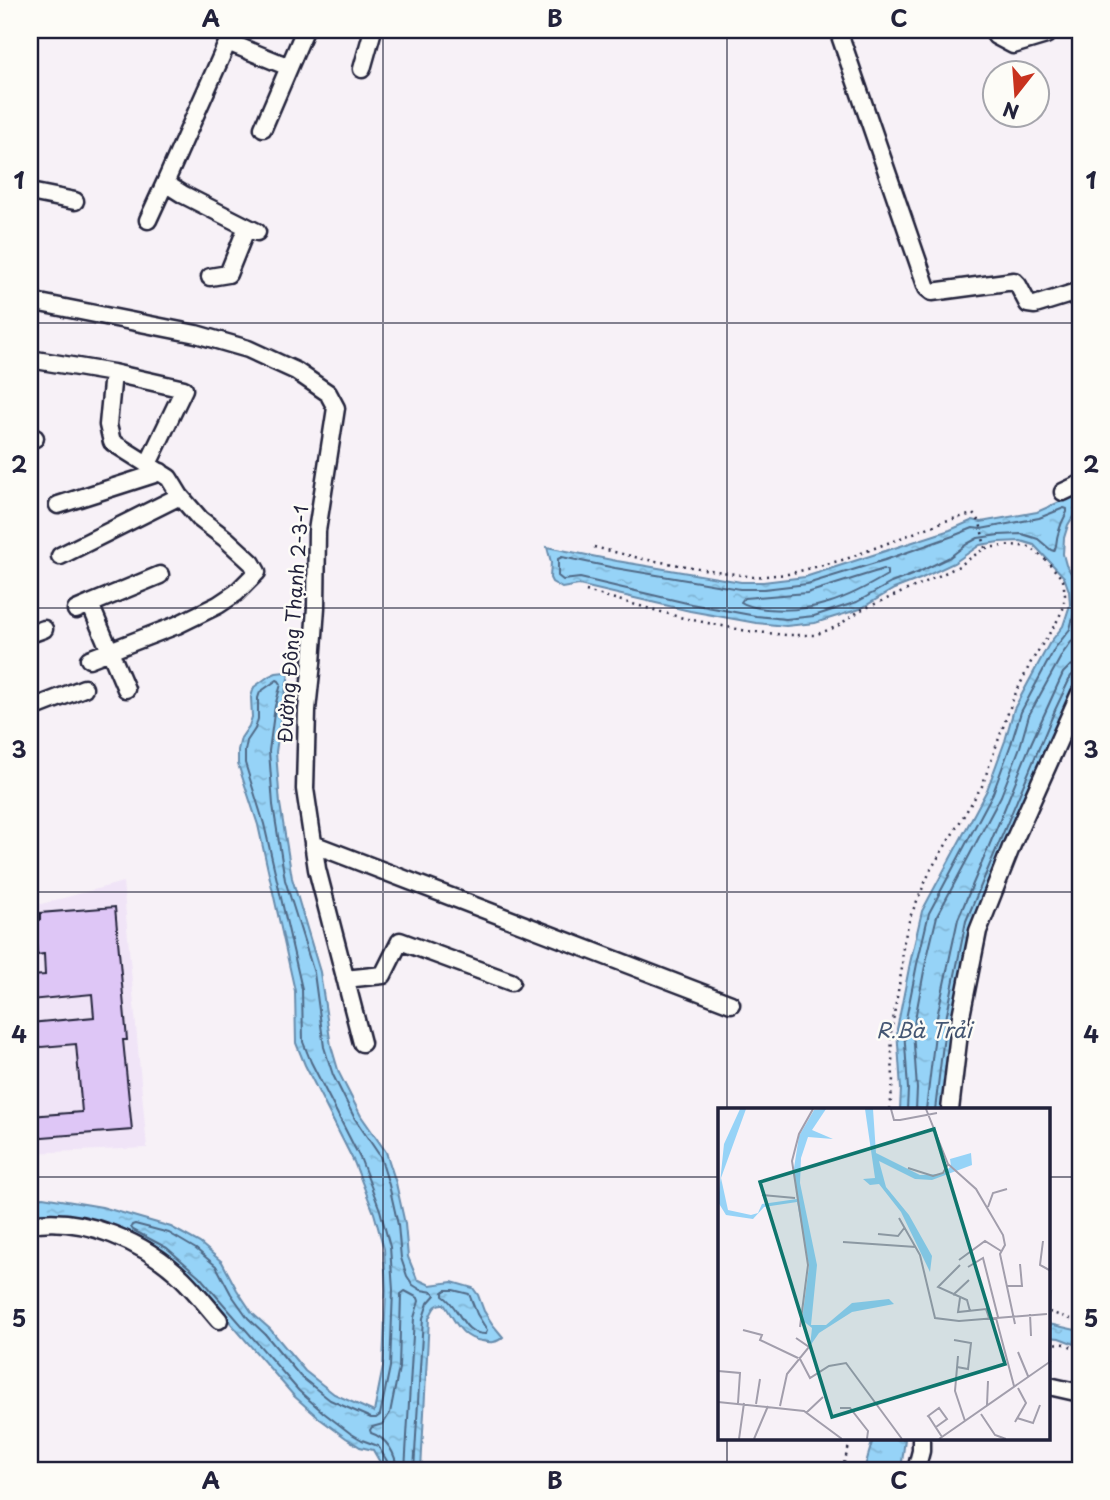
<svg xmlns="http://www.w3.org/2000/svg" width="1110" height="1500" font-family="'Playpen Sans',sans-serif">
<style>
.built{fill:#f0e4f7}
.water{fill:url(#water-ripples);stroke:#688cac;stroke-width:2}
.lines{fill:none;stroke-linecap:round;stroke-linejoin:round}
.shore{stroke:#506986;stroke-width:2}
.building{fill:#dec6f6;stroke:#22223b;stroke-width:2}
.minor-casing{stroke:#22223b;stroke-width:21}
.path{stroke:#22223b;stroke-width:2.5;stroke-dasharray:2 5;stroke-linecap:butt}
.minor{stroke:#fdfcf7;stroke-width:16}
.grid{fill:none;stroke:#22223b;stroke-width:2;stroke-opacity:0.55}
.labels{text-anchor:middle;stroke-width:5;stroke-linejoin:round;paint-order:stroke}
.street-label{font-size:19px;fill:#22223b;stroke:#fdfcf7}
.water-label{font-size:21px;font-style:italic;fill:#455773;stroke:#fdfcf7}
.inset-road{fill:none;stroke:#a29eac;stroke-width:2}
.view{fill:#0f766e;fill-opacity:0.15;stroke:#0f766e;stroke-width:3.5}
.inset-edge{fill:none;stroke:#22223b;stroke-width:3.5}
.neatline{fill:none;stroke:#22223b;stroke-width:2.5}
.grid-label{font-size:23px;text-anchor:middle;font-weight:bold;fill:#22223b}
</style>
<defs>
<pattern id="water-ripples" width="26" height="14" patternUnits="userSpaceOnUse" patternTransform="scale(1.75)"><rect width="26" height="14" fill="#96d3f7"/><path d="M2 4q2-2 4 0t4 0M15 11q2-2 4 0t4 0" fill="none" stroke="#81b5d5"/></pattern>
</defs>
<rect width="100%" height="100%" fill="#f7f1f7"/>
<filter id="ink" filterUnits="userSpaceOnUse"><feTurbulence type="fractalNoise" baseFrequency=".0143" numOctaves="2"/><feDisplacementMap in="SourceGraphic" scale="14" xChannelSelector="R" yChannelSelector="G"/><feConvolveMatrix kernelMatrix="1 2 1 2 8 2 1 2 1" color-interpolation-filters="sRGB"/></filter>
<g filter="url(#ink)">
<path class="built" d="M123,882L147,1148L30,1153V907Z"/>
<path class="water" d="M1080,487V505L1068,525L1064,538L1063,554L1066,565L1080,587V674L1043,754L1015,826L947,1074L941,1110H900L901,1089L897,1029L910,963L922,911L987,790L1005,741L1014,709L1049,644L1063,626L1070,605L1069,591L1064,577L1034,545L1021,541L999,542L980,545L954,563L920,579L894,589L860,609L815,623L786,626L756,623L690,611L579,585L562,588L552,582L550,578L551,562L547,547L617,561L741,582H763L805,577L950,530L973,520L981,522L1037,512L1062,501Z
M285,672L289,674L282,707L276,752L280,804L292,878L320,972L331,1046L339,1073L361,1116L386,1152L396,1183L405,1224L408,1257L417,1279L430,1285L452,1282L473,1288L478,1295L484,1311L493,1325L503,1337C497,1343 491,1343 482,1341C460,1338 455,1320 444,1304C434,1303 433,1311 429,1318L421,1470H382L381,1464L373,1450L360,1447L346,1438L320,1419L294,1396L195,1282L163,1253L30,1219V1199L43,1197L102,1207L171,1227L200,1243L222,1262L237,1290L253,1314L270,1329L305,1371L334,1394L374,1412L383,1367L386,1290L384,1249L374,1213L354,1162L305,1065L296,1043L295,991L258,825L238,764V750L241,738L249,726L252,717L251,697L254,687L269,676L276,673Z
M1049,1324L1080,1331V1346L1059,1338L1049,1337Z
M873,1439H905L901,1470H864Z"/>
<g class="lines">
<path class="shore" d="M1064,508L1067,509V512C1063,519 1060,526 1058,534C1056,540 1057,546 1054,551L1051,550L1038,539L1022,534L999,535L978,538L967,544L950,557L917,573L891,583L857,602L814,616L786,619L756,616L691,604L580,578L563,580L558,576V559L562,557L615,568L740,589H764L807,584L885,560L953,536L973,528L981,529L1039,518Z
M884,569L887,571V575C847,599 814,613 767,609C758,608 748,607 741,602L744,598L807,593Z
M907,1110L908,1089L904,1029L917,964L929,913L993,793L1011,744L1021,712L1055,648L1070,629L1076,606V593L1080,591
M916,1110L917,1089L913,1030L925,966L937,916L1001,796L1020,747L1029,715L1063,653L1077,634L1080,624
M926,1110L937,1017L958,919L1000,820L1029,748L1063,673L1070,666L1080,663
M935,1110L946,1019L966,921L1055,710L1071,676L1075,673L1080,672
M446,1290H453L469,1294L477,1314L487,1330L486,1334C461,1335 461,1307 443,1296V1292Z
M388,1470L387,1461L378,1446L362,1440L350,1433L324,1413L299,1391L199,1276L167,1248L133,1230L131,1227L132,1225L135,1224L169,1233L196,1249L216,1266L231,1294L248,1318L265,1334L300,1376L330,1400L371,1418H376L380,1415L390,1367L393,1290L390,1247L380,1210L361,1160L311,1062L303,1042L302,989L264,824L245,763V751L247,741L255,729L258,719V698L260,692L277,680L279,681L281,684L275,706L269,751L273,805L285,880L314,973L324,1047L333,1075L355,1119L380,1156L389,1185L398,1225L401,1258L407,1276L413,1285L421,1290L433,1292L435,1295L428,1303L423,1318L414,1470
M397,1470C396,1454 387,1438 371,1433L370,1430L372,1427L383,1424L390,1413L399,1368L401,1294L405,1291L418,1298L419,1301L414,1318L405,1470"/>
</g>
<path class="building" d="M115,907L127,1040H123L132,1130L30,1138V1116L82,1112L76,1044L30,1048V1023L94,1017L92,994L30,1000V976L45,975L44,954L37,955L34,921L40,920V913Z"/>
<g class="lines">
<defs>
<path id="minor" d="M838,30L927,288L932,292L1014,281L1018,285L1028,304L1035,305L1080,291
M992,30L996,36L1013,45L1046,35
M362,69L373,30
M263,128L305,30
M30,192L75,201
M148,220L165,183
M257,232L184,195L165,183L229,39L235,45L289,67
M210,277L228,274L247,227
M30,301L196,334L248,349L296,371L328,393L336,408L317,531L316,607L312,663L307,710L305,789L317,869L362,1043
M30,359L113,373L184,389L148,464
M30,438H35
M1063,492L1080,484
M58,505L161,472
M60,556L180,496
M90,604L160,575
M76,610L90,604L126,689
M30,634L44,629
M89,659L177,625L218,605L236,593L257,572L252,563L226,539L200,519L180,496L169,478L112,442L108,425L113,373
M30,709L84,688
M313,844L731,1004
M345,979L383,975L400,941L511,982
M950,1110L961,1016L978,931L1012,845L1080,693
M30,1224C83,1215 145,1242 183,1279C196,1292 207,1306 219,1320
M1049,1386L1080,1393
M916,1470L921,1451V1439"/>
</defs>
<use href="#minor" class="minor-casing"/>
<path class="path" d="M594,547L643,559L753,577L788,574L846,559L945,521L973,514L980,522L985,548
M586,591L683,618L747,631L786,635H815L836,627L861,610L928,581L959,566L985,548L1012,545L1030,547L1048,562L1063,580L1065,595L1063,609L1056,623L1031,662L1013,699L982,786L931,869L910,917L903,945L902,968L891,1032L893,1079L890,1110
M1049,1312L1080,1322
M1049,1343L1066,1344L1080,1351
M842,1470L851,1439"/>
<use href="#minor" class="minor"/>
</g>
</g>
<path class="grid" d="M383,30V1470M727,30V1110M30,323H1080M30,608H1080M30,892H1080M30,1177H720M1049,1177H1080M727,1439V1470"/>
<g class="labels">
<g class="street-label">
<text transform="translate(293 624) rotate(-86)" y="7">Đường Đông Thạnh 2-3-1</text>
</g>
<g class="water-label">
<text x="924" y="1038">R.Bà Trải</text>
</g>
</g>
<g transform="translate(718 1108)">
<rect width="332" height="332" fill="#f7f1f7"/>
<path d="M22,1H28L3,70L10,102L33,107L40,105L44,96L79,91L76,60L81,28L96,2L108,1L94,22L115,31L90,29L83,50L82,75L99,157L93,217H108L134,195L171,191L176,196L134,204L101,225L92,238L94,220L84,212L91,158L79,94L46,99L35,111L8,107L0,94L6,36ZM147,1H155L158,45L202,67L225,66L233,58L232,51L253,45L254,57L214,72L197,71L161,53L168,79L191,107L214,148L212,164L183,104L161,76L152,77L145,71L157,70Z" fill="#96d3f7"/>
<path class="inset-road" d="M173,1L176,12H182L219,5M208,1L230,56L258,81L285,127L287,137L282,146L297,216M190,60L215,68L225,65L230,56M44,87L77,90M270,99L275,85L289,81M181,110L202,147L217,210L241,213L329,206M160,126L180,128L187,119M325,133L322,157L333,163M125,134L198,139M241,152L267,133L283,143M242,157L220,179L249,192L252,203M250,159L265,150L280,209M289,178H304L302,156M235,187L251,172M242,190L240,204L268,201L271,210M312,206L313,228M278,210L296,278M82,219L90,157L74,53L81,26L95,1M25,222L44,227L42,232L80,250M236,232L253,235L250,261L239,259M300,244L310,268M240,248L237,283L247,313M81,249L92,270L111,258L128,255L184,331M331,254L333,182M0,263L22,265L20,295M0,294L86,303L124,331M38,296L42,271M269,297L270,273M62,298L69,266L91,239L78,230M122,300H132L150,323L149,331M88,305L105,289M263,306L277,327L288,331M299,310L315,315L322,297M297,314L308,295L300,280M218,319L229,311L221,300L210,308L211,309L224,329M21,331L26,295M36,331L50,298M221,331L333,253"/>
<path class="view" d="M216,21L287,256L114,309L42,74Z"/>
<rect width="332" height="332" class="inset-edge"/>
</g>
<rect width="1110" height="1500" fill="none" stroke="#fdfcf7" stroke-width="77"/>
<g transform="translate(1016 94) rotate(197)"><circle r="33" fill="#fdfcf7" stroke="#a5a5ac" stroke-width="2"/>
<path d="M0-5L12 26L0 18L-12 26Z" fill="#c8321e"/>
<text y="-10" font-size="19" font-weight="bold" text-anchor="middle" fill="#22223b">N</text>
</g>
<rect x="38" y="38" width="1034" height="1424" class="neatline"/>
<g class="grid-label">
<text x="211" y="27">A</text>
<text x="555" y="27">B</text>
<text x="899" y="27">C</text>
<text x="19" y="189">1</text>
<text x="1091" y="189">1</text>
<text x="19" y="473">2</text>
<text x="1091" y="473">2</text>
<text x="19" y="758">3</text>
<text x="1091" y="758">3</text>
<text x="19" y="1043">4</text>
<text x="1091" y="1043">4</text>
<text x="19" y="1327">5</text>
<text x="1091" y="1327">5</text>
<text x="211" y="1489">A</text>
<text x="555" y="1489">B</text>
<text x="899" y="1489">C</text>
</g>
</svg>
